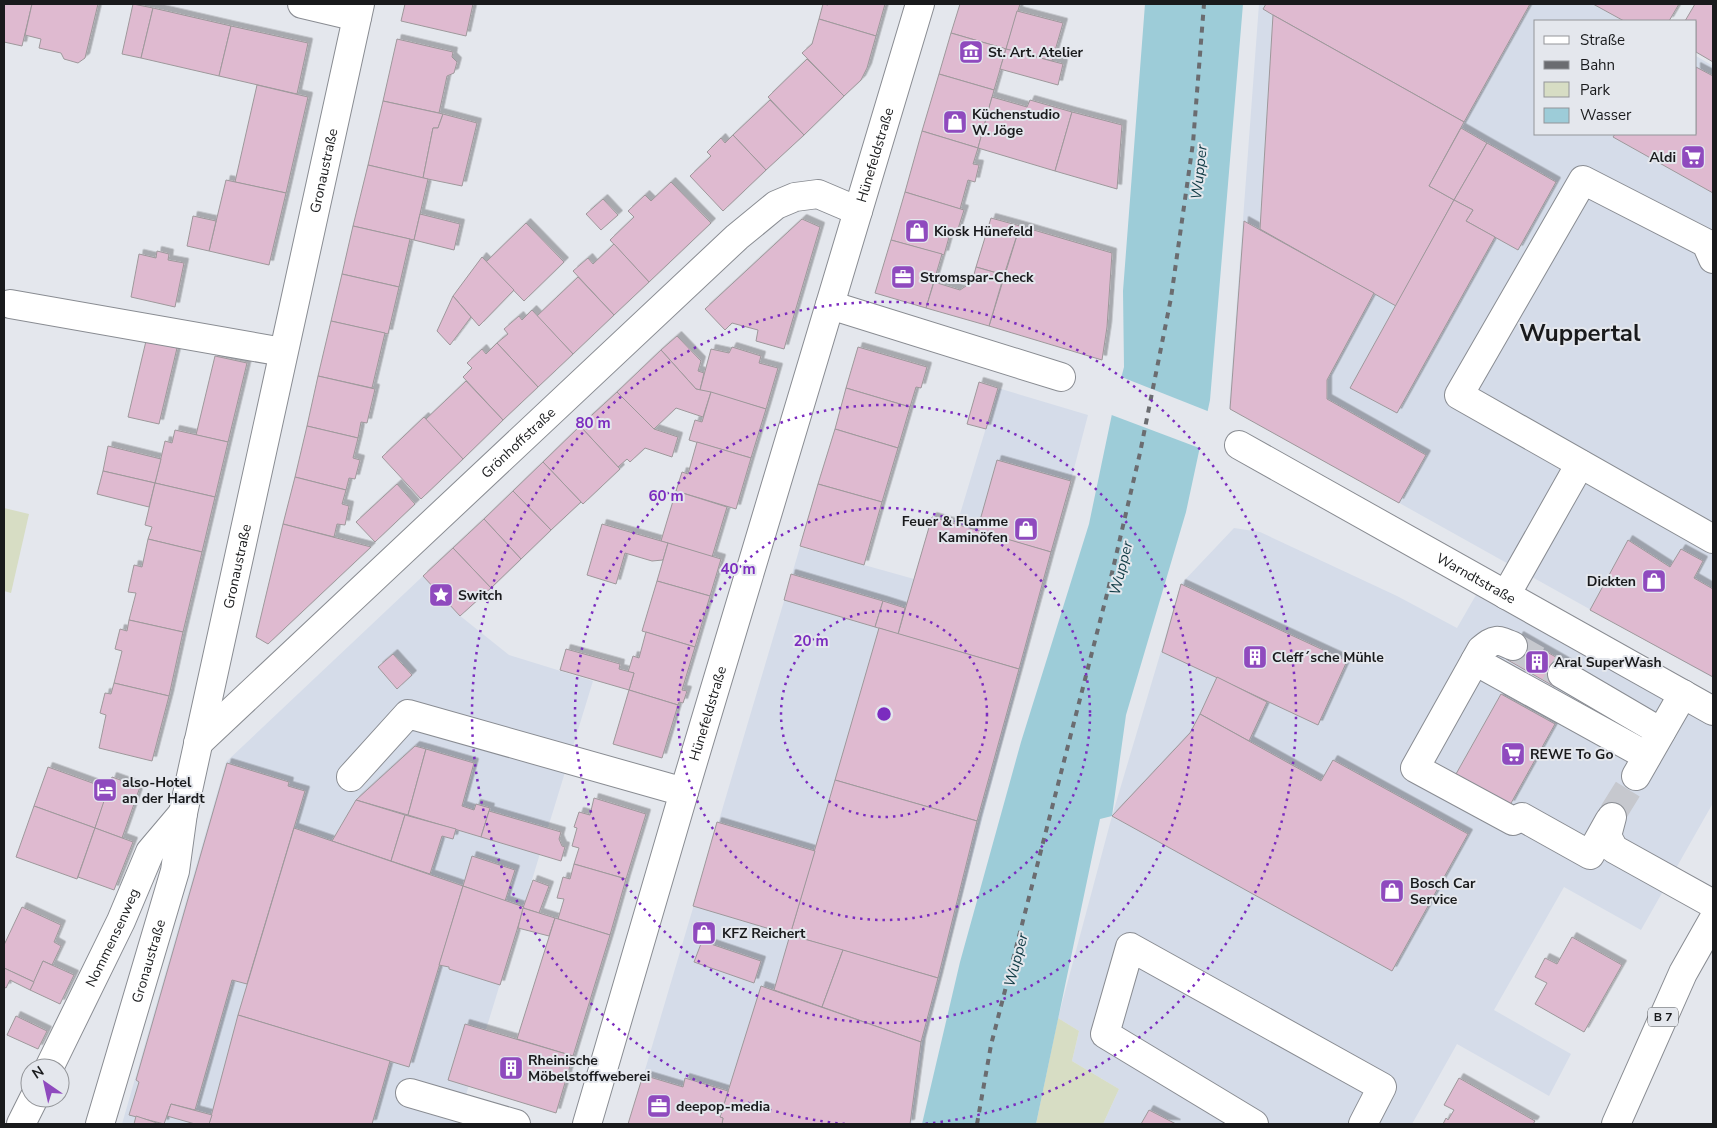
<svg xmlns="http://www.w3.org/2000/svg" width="1717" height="1128" viewBox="0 0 1717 1128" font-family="'Nunito Sans',sans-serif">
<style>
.built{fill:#d5dce9}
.green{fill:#d7ddc4}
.water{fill:#9dccd8}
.pier{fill:#e4e7ed}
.building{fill:#dfbad0;stroke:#9e989b;filter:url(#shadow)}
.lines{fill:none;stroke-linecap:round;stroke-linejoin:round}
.minor-tunnel{stroke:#c6c8ce;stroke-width:28;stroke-dasharray:28 14;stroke-linecap:butt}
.minor-casing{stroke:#898c92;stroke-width:30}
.major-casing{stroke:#898c92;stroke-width:30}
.minor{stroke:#fff;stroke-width:28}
.major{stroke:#fff;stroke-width:28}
.rail{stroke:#6b6c70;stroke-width:4;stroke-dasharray:6 6;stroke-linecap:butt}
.ring{fill:none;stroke:#7b2cbf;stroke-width:2.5;stroke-dasharray:2.5 5}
.labels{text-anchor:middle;stroke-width:4;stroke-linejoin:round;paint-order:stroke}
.shield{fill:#e4e7ed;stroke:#56585b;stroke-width:1}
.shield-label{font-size:12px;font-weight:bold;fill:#191a1c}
.poi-label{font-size:14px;font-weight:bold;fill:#191a1c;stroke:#e4e7ed;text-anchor:start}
.street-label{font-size:14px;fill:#191a1c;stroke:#e4e7ed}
.water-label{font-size:15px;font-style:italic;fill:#123d47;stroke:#e4e7ed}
.town-label{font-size:24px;font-weight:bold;fill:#191a1c;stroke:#e4e7ed}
.centre{fill:#7b2cbf;stroke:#e4e7ed;stroke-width:2.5}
.ring-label{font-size:15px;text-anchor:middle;font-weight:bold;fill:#7b2cbf;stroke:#e4e7ed;stroke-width:4;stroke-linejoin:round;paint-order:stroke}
</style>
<defs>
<filter id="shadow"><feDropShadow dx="4.5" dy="-4.5" stdDeviation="0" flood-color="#0004"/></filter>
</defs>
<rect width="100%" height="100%" fill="#e4e7ed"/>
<!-- built -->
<g class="built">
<polygon points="1259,4 1601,4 1633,21 1536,21 1536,134 1696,134 1696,56 1713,66 1713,678 1229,408"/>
<polygon points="998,388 1088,415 924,1042 912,1124 629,1124 800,547 914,579 932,518 957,524"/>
<polygon points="1234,528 1260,532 1397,596 1457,628 1476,595 1713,726 1713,803 1641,930 1564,887 1494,1010 1571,1054 1549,1096 1457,1044 1412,1124 1103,1124 1119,1089 1072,1061 1079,1031 1058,1018 1112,816 1181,584"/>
<polygon points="423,576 459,615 509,655 593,681 457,1124 122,1124 226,762"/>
</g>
<!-- green -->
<g class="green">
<polygon points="4,508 29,514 11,593 4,591"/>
<polygon points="1058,1018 1079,1031 1072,1061 1119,1089 1103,1124 1036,1124"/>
</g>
<!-- water -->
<polygon class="water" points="1145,4 1243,4 1210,400 1186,512 1126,715 1112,816 1100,819 1036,1124 922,1124 960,962 1021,742 1089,524 1112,414 1124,367 1123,291"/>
<!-- pier -->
<polygon class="pier" points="1119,376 1210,412 1202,449 1109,414"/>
<!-- building -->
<g class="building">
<polygon points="4,4 32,4 22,46 4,42"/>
<polygon points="32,4 98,4 85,58 78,63 64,59 61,53 39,48 41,39 25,35"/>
<polygon points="133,4 153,8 141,58 122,54"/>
<polygon points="405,4 473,4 466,36 401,21"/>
<polygon points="823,4 828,5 829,4 885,4 876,36 819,19"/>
<polygon points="960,4 1020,4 1006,49 951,33"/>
<polygon points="1266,4 1530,4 1464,122 1273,15 1263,9"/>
<polygon points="1593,4 1679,4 1669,21 1624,21"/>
<polygon points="1695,4 1713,4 1713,62 1696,52 1696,21 1685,21"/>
<polygon points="153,8 231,26 219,76 141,58"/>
<polygon points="1017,11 1063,23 1052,61 1006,49"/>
<polygon points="1273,15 1464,122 1429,186 1454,200 1396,306 1260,229"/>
<polygon points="819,19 876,36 867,68 861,80 844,96 802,53 812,44"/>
<polygon points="231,26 308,43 297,94 219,76"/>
<polygon points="951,33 1006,49 994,90 939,74"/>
<polygon points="397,39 453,52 452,57 457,62 454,73 447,76 439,113 383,101"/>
<polygon points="1006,49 1063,64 1058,85 1000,69"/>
<polygon points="807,59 844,96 804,135 768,97"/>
<polygon points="1696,67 1713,76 1713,193 1613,137 1615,134 1696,134"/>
<polygon points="939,74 994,90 978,148 922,131"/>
<polygon points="257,85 308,97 286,193 235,182"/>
<polygon points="992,97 1027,107 1030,100 1072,112 1055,171 978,148"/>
<polygon points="770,100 804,135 766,170 733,135"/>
<polygon points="383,101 443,114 438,128 433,128 423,178 368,165"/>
<polygon points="1072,112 1122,125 1117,189 1055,171"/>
<polygon points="443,114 477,123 462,186 423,178 433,128 438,128"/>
<polygon points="1461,128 1487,143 1454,200 1429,186"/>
<polygon points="922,131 978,148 973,164 979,165 975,182 968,180 960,209 905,192"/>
<polygon points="733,135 766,170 723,211 690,176 711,156 707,152 721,138 725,143"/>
<polygon points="1487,143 1556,182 1518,250 1466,221 1473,210 1454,200"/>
<polygon points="368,165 428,179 414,240 353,226"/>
<polygon points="226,180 286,193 269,265 209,251"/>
<polygon points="671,182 711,223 649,282 610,240 634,217 628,211 645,195 651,201"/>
<polygon points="905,192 964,210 957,232 951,230 944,255 891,240"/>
<polygon points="603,199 618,215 601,230 586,214"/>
<polygon points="1454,200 1473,210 1466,221 1495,237 1397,413 1350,388"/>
<polygon points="420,214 460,224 454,250 414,240"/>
<polygon points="193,216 216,221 209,251 187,246"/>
<polygon points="991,218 1020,226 1004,275 976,267"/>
<polygon points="802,219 820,227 784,349 756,341 758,330 732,323 725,330 705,309"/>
<polygon points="1244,221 1374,293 1327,380 1327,399 1426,455 1399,503 1230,409"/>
<polygon points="526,223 564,262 524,301 486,262"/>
<polygon points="353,226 410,239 399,287 342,274"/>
<polygon points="1020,226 1112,253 1107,327 1102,360 989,326"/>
<polygon points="891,240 942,254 926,308 875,293"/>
<polygon points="614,244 649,282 614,315 573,271 588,258 593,264"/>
<polygon points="157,251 169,254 168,260 184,263 175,307 131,297 139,254 156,258"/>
<polygon points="482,257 514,290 479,326 453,296"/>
<polygon points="976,267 1004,275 989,326 926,308 934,282 960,290 972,282"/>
<polygon points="342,274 399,287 388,334 331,321"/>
<polygon points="578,277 614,315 573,354 537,316"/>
<polygon points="453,296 471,317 450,345 437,331"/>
<polygon points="532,310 573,354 538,387 497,343 508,334 504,329 519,316 522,320"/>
<polygon points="331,321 385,333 372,388 318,376"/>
<polygon points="677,336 701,361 698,371 704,373 700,390 696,389 661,350"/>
<polygon points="146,341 177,348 159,424 128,417"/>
<polygon points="497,343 538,387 503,420 463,377 472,368 467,363 482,349 486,354"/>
<polygon points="732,347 761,356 759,363 778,368 766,409 700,390 711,349 729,353"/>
<polygon points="858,347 927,367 921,388 916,387 910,407 846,388"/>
<polygon points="661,350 696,389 711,392 703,417 676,408 654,429 617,392"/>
<polygon points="215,356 247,363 228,442 196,435"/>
<polygon points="318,376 375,389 367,423 361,422 358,438 307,426"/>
<polygon points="466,381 503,420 463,459 425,420"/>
<polygon points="979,382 998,388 986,429 967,424"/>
<polygon points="846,388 910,407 898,448 835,429"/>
<polygon points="617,392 654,429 678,437 672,457 645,448 630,462 627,459 618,467 580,426"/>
<polygon points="711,392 766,409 751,458 689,440 695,420 702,422"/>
<polygon points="424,417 463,459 421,499 382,457"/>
<polygon points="307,426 358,438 353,458 360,460 355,479 349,478 346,490 295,477"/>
<polygon points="580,426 620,469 583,504 543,462"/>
<polygon points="835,429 898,448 882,502 818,484"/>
<polygon points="175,430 228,442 215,497 155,483 165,441 172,443"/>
<polygon points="697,442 751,458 736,509 676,491 682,472 688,474"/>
<polygon points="108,446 161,459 155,483 103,471"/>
<polygon points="997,460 1071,481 1051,552 977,531"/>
<polygon points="543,462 581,502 551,530 513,491"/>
<polygon points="103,471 155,483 149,507 97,494"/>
<polygon points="295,477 346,490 342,504 349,506 345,525 337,524 334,537 283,524"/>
<polygon points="155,483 215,497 202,552 148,539 152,527 145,525"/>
<polygon points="397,484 415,504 375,542 356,522"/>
<polygon points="818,484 882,502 864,565 800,546"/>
<polygon points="513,491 551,530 521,559 484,519"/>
<polygon points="676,491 727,507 712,557 661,541"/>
<polygon points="932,517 1051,552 1019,669 898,634"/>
<polygon points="484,519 521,559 491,588 453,548"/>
<polygon points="283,524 371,547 268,644 256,637"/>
<polygon points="602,524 668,543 663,560 652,561 625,553 616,584 587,575"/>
<polygon points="148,539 202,552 183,632 129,620 136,593 128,592 134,565 142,567"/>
<polygon points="1628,540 1670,567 1681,549 1703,561 1694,578 1713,589 1713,677 1590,610"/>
<polygon points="668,543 721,559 710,596 657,581"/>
<polygon points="453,548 491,588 460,616 423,576"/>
<polygon points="791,574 883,601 875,627 784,600"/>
<polygon points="657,581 710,596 695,647 642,631"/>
<polygon points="1181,584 1347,661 1318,725 1162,652"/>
<polygon points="883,601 905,608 898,634 875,627"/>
<polygon points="129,620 183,632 169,696 114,683 122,651 115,649 120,629 127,631"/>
<polygon points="879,628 1019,669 977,821 835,780"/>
<polygon points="646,632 695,647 682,690 687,691 683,703 679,702 678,705 629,690 634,673 628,672 633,656 639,658"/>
<polygon points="1519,636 1568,664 1555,687 1506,659"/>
<polygon points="566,649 620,664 619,669 634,673 629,690 560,670"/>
<polygon points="393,654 412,675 397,689 378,667"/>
<polygon points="1217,677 1267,702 1249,741 1200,714"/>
<polygon points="114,683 169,696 152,761 99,748 106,715 100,713 105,693 111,694"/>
<polygon points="629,690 678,705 662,758 613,744"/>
<polygon points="1501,694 1555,724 1510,805 1456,774"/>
<polygon points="1200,714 1321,781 1333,760 1468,834 1392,971 1112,816 1190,733"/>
<polygon points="415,746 426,749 408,815 356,800"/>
<polygon points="426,749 474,763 462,806 474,810 476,804 490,808 481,837 408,815"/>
<polygon points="227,763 289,782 288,786 305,791 247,984 232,980 195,1110 171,1104 164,1124 129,1115 139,1082 136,1080"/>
<polygon points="48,767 109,789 95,828 34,806"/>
<polygon points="112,777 140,787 122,838 95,828"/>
<polygon points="835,780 977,821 938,978 790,935"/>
<polygon points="594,798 646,814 626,879 574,864 579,848 572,846 577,828 574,827 579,812 590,815"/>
<polygon points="356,800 405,815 391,861 332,841"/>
<polygon points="34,806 95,828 77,879 16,857"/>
<polygon points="489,811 561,832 559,839 562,846 565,847 561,861 481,837"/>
<polygon points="405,815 456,829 453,839 442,836 430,874 391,861"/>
<polygon points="717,822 815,851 790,935 693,906"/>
<polygon points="95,828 133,842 114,890 78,877"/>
<polygon points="294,828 463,886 409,1067 238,1015"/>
<polygon points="472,856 515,870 505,901 463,886"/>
<polygon points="574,864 626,879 610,935 558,919 564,899 557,898 563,877 570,879"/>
<polygon points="533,880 549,886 539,913 523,908"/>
<polygon points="463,886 524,907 500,985 449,969 449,967 439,965"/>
<polygon points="22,907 61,925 54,942 61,946 52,965 43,961 34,982 4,968 4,945"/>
<polygon points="523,908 555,918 549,936 518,928"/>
<polygon points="555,918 610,935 573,1056 517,1039"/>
<polygon points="790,935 843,950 822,1007 774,990"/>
<polygon points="1572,937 1622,965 1584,1032 1535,1004 1547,983 1535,977 1545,958 1557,964"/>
<polygon points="702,941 761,961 754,983 694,962"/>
<polygon points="843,950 938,978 921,1042 822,1007"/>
<polygon points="43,961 74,975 60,1004 30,990"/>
<polygon points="4,968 34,982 30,990 10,980 6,988 4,987"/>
<polygon points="761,986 921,1042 910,1124 722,1124 723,1118 720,1117"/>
<polygon points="238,1015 390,1061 372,1124 209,1124"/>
<polygon points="16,1016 47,1031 38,1049 7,1035"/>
<polygon points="465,1024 573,1056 556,1113 448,1080"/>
<polygon points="643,1075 683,1087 685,1078 728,1091 720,1117 723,1118 722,1124 628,1124"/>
<polygon points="1459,1078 1535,1121 1533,1124 1443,1124 1446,1118 1448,1120 1454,1110 1444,1105"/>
<polygon points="171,1104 212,1115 209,1124 195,1124 167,1116"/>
<polygon points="1149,1110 1176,1124 1141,1124"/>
<polygon points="136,1116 157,1123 157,1124 134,1124"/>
</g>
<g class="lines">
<!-- minor-tunnel -->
<g class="minor-tunnel">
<polyline points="1513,646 1562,674"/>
<polyline points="1613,813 1636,776"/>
</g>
<defs>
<g id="minor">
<polyline points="302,4 357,17"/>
<polyline points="1713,259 1706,243 1583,180 1459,395 1713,539"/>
<polyline points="10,304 283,352"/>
<polyline points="830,305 1061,377"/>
<path id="s1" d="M 1239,445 L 1713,711"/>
<polyline points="1506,595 1580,464"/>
<path d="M 1513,646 C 1497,639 1495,638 1481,650 L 1415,768 L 1513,821 L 1522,817 L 1590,855 L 1609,821"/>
<polyline points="1475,661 1647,756"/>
<polyline points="1562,674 1661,732"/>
<path id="s2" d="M 198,743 L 737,237 L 776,205 L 795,197 L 818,194 L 858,211"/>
<polyline points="1636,776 1683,694"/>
<polyline points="351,777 408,714 684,792"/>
<polyline points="1612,817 1607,836 1614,849 1713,904"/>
<path id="s3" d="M 49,1068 L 121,921 L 150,852 L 183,813"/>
<polyline points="410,1093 516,1124"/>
<polyline points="21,1124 34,1098"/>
<path id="s4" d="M 100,1124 L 175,871 L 183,813 L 360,4"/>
<path id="s5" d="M 587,1124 L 684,792 L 920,4"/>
<polyline points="1254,1124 1105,1034 1130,947 1382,1087 1363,1124"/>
</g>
<polyline id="major" points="1616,1124 1683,973 1713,920"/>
</defs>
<!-- minor casing -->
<use href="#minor" class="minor-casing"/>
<!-- major casing -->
<use href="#major" class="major-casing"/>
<!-- minor -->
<use href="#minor" class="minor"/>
<!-- major -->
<use href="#major" class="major"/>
<!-- rail -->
<polyline class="rail" points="977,1124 991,1045 1108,590 1140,453 1171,298 1193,143 1204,4"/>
</g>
<!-- distance rings -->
<g class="ring">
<circle cx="884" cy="714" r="103"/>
<circle cx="884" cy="714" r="206"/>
<circle cx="884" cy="714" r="309"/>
<path d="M845 1124A412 412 0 1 1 923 1124"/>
</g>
<!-- icons -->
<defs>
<symbol id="museum-square" viewBox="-11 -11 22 22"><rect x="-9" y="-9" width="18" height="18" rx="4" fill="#8f4abe" stroke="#e4e7ed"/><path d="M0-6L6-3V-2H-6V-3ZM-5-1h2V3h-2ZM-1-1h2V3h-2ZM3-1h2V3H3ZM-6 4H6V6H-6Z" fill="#fff"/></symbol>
<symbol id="shop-square" viewBox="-11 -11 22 22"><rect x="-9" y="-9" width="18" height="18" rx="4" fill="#8f4abe" stroke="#e4e7ed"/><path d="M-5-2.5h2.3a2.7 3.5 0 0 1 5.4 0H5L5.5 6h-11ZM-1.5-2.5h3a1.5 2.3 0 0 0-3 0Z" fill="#fff"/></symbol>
<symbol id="supermarket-square" viewBox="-11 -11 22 22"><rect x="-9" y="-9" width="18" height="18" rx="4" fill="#8f4abe" stroke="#e4e7ed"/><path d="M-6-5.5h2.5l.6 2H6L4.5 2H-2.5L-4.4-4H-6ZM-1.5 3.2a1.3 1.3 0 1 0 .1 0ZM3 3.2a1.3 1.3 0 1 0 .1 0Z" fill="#fff"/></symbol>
<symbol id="office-square" viewBox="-11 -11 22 22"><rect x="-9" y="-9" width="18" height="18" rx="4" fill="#8f4abe" stroke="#e4e7ed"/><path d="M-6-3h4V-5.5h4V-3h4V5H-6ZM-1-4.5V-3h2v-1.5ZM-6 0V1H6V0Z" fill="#fff"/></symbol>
<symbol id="sight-square" viewBox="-11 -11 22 22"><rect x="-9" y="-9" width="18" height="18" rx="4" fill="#8f4abe" stroke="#e4e7ed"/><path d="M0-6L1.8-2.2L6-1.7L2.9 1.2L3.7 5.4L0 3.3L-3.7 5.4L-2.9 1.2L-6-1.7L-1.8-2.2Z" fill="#fff"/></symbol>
<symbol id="building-square" viewBox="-11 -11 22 22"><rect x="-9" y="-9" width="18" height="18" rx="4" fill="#8f4abe" stroke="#e4e7ed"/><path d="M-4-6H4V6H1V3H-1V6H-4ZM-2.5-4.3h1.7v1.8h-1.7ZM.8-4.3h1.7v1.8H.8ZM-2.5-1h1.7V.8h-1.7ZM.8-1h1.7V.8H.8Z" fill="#fff"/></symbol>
<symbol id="hotel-square" viewBox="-11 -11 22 22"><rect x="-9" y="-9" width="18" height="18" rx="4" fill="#8f4abe" stroke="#e4e7ed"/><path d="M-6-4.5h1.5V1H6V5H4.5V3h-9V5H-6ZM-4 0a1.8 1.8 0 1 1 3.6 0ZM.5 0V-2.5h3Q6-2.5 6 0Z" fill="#fff"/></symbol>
</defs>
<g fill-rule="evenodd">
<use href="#museum-square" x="957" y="38" width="28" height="28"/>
<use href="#shop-square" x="941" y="108" width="28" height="28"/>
<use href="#supermarket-square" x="1679" y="143" width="28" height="28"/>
<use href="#shop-square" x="903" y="217" width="28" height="28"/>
<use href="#office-square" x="889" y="263" width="28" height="28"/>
<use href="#shop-square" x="1012" y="515" width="28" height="28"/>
<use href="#shop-square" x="1640" y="567" width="28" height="28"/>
<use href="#sight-square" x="427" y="581" width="28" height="28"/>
<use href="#building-square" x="1241" y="643" width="28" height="28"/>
<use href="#building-square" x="1523" y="648" width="28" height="28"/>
<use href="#supermarket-square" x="1499" y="740" width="28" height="28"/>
<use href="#hotel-square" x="91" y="776" width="28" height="28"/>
<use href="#shop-square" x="1378" y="877" width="28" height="28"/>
<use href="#shop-square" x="690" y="919" width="28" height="28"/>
<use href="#building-square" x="497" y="1054" width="28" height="28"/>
<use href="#office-square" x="645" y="1092" width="28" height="28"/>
</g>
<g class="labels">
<!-- shield labels -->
<rect class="shield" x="1648" y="1007.5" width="30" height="19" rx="4"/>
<g class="shield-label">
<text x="1663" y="1021">B 7</text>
</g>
<!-- poi labels -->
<g class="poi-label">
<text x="988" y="57">St. Art. Atelier</text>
<text x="972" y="119">Küchenstudio<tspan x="972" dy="16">W. Jöge</tspan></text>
<text x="1676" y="162" text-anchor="end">Aldi</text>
<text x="934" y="236">Kiosk Hünefeld</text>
<text x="920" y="282">Stromspar-Check</text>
<text x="1008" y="526" text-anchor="end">Feuer &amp; Flamme<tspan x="1008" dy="16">Kaminöfen</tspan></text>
<text x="1636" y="586" text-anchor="end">Dickten</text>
<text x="458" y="600">Switch</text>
<text x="1272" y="662">Cleff´sche Mühle</text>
<text x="1554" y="667">Aral SuperWash</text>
<text x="1530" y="759">REWE To Go</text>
<text x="122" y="787">also-Hotel<tspan x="122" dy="16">an der Hardt</tspan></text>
<text x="1410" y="888">Bosch Car<tspan x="1410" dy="16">Service</tspan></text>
<text x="722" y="938">KFZ Reichert</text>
<text x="528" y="1065">Rheinische<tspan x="528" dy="16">Möbelstoffweberei</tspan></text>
<text x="676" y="1111">deepop-media</text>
</g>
<!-- street labels -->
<g class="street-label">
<text dy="5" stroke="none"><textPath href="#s5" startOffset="1011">Hünefeldstraße</textPath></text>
<text dy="5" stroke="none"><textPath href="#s4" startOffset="980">Gronaustraße</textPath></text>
<text dy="5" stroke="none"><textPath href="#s2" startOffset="439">Grönhoffstraße</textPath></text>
<text dy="5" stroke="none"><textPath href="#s4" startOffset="575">Gronaustraße</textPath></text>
<text dy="5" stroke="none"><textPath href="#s1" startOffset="272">Warndtstraße</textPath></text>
<text dy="5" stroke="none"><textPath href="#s5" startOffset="428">Hünefeldstraße</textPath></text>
<text dy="5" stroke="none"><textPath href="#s3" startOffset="145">Nommensenweg</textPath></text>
<text dy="5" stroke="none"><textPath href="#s4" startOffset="170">Gronaustraße</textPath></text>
</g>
<!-- water labels -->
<g class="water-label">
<text transform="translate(1199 172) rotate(-84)" y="5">Wupper</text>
<text transform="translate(1121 568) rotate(-76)" y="5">Wupper</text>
<text transform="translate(1016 960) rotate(-75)" y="5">Wupper</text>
</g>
<!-- town labels -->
<g class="town-label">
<text x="1580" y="341">Wuppertal</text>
</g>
</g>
<circle cx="884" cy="714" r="8" class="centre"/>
<g class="ring-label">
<text x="593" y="428">80 m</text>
<text x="666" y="501">60 m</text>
<text x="738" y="574">40 m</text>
<text x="811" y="646">20 m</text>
</g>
<!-- border -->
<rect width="1717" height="1128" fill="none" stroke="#191a1c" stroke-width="10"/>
<!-- legend -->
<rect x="1534" y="20" width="162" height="115" fill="#e4e7ed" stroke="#939599"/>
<rect x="1544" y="36" width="25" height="8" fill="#ffffff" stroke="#939599"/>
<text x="1580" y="45" font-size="15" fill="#191a1c">Straße</text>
<rect x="1544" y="61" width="25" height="8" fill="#6b6c70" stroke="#939599"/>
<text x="1580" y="70" font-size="15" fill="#191a1c">Bahn</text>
<rect x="1544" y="82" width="25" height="15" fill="#d7ddc4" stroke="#939599"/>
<text x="1580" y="95" font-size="15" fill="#191a1c">Park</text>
<rect x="1544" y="108" width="25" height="15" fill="#9dccd8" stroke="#939599"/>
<text x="1580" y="120" font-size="15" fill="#191a1c">Wasser</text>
<!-- north arrow -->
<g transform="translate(45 1083) rotate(326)"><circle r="24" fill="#e4e7ed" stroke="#939599"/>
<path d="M0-4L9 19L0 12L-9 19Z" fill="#8f4abe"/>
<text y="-8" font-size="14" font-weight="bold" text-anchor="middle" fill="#191a1c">N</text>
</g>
</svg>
